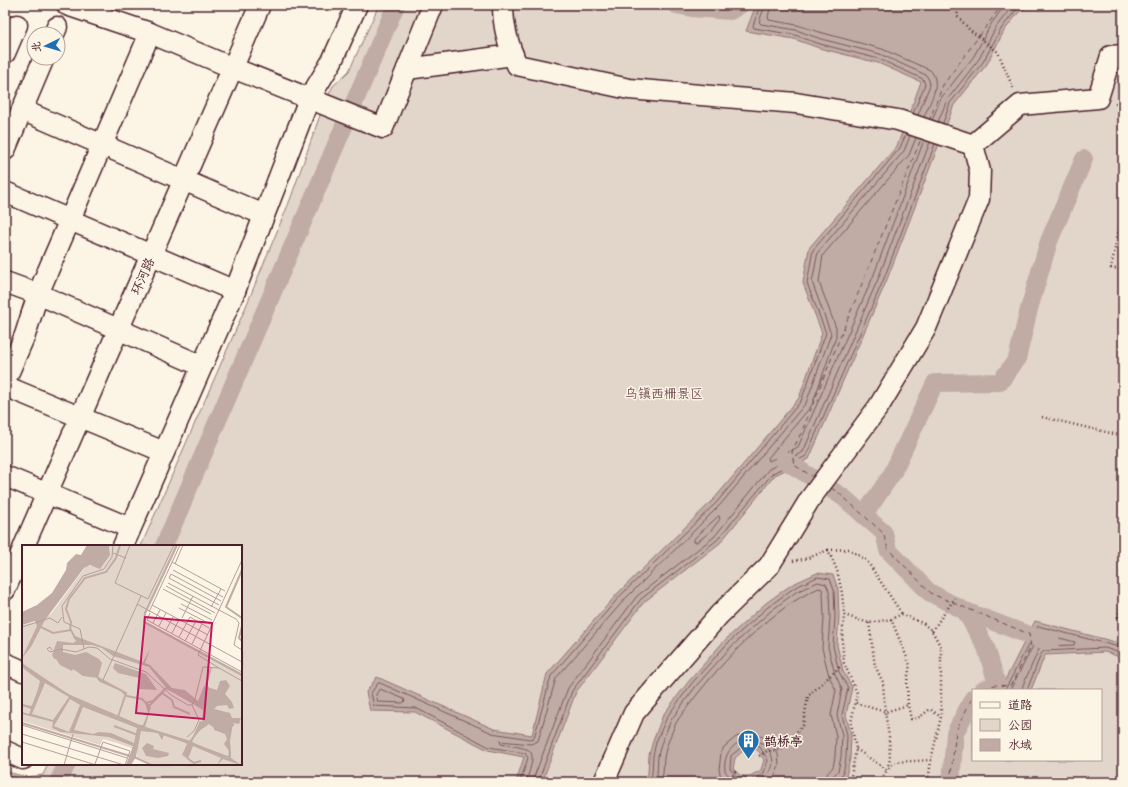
<svg xmlns="http://www.w3.org/2000/svg" width="1128" height="787" viewBox="0 0 1128 787" font-family="'Playpen Sans','LXGW WenKai TC',sans-serif">
<style>
.green{fill:#e2d5ca;stroke:#967a7a;fill-rule:evenodd}
.water{fill:#c0aca5;stroke:#917474;fill-rule:evenodd}
.lines{fill:none;stroke-linecap:round;stroke-linejoin:round}
.shore{stroke:#79575c;stroke-width:1}
.canal{stroke:#c0aca5;stroke-width:18}
.ferry{stroke:#6d4950;stroke-width:1;stroke-dasharray:5 4;stroke-linecap:butt}
.minor-casing{stroke:#4a1f2b;stroke-width:23}
.path{stroke:#4a1f2b;stroke-width:2.5;stroke-dasharray:1 3;stroke-linecap:butt}
.minor{stroke:#fcf5e5;stroke-width:20}
.labels{text-anchor:middle;stroke-width:3;stroke-linejoin:round;paint-order:stroke}
.street-label{font-size:13px;fill:#4a1f2b;stroke:#fcf5e5}
.park-label{font-size:13px;fill:#704c53;stroke:#fcf5e5}
.poi-label{font-size:13px;font-weight:bold;fill:#4a1f2b;stroke:#fcf5e5;text-anchor:start}
.inset-river{fill:none;stroke:#c0aca5;stroke-width:2}
.inset-road{fill:none;stroke:#b59f9b;stroke-width:1}
.view{fill:#c2185b;fill-opacity:0.15;stroke:#c2185b;stroke-width:2}
.inset-edge{fill:none;stroke:#4a1f2b;stroke-width:2}
</style>
<rect width="100%" height="100%" fill="#fcf5e5"/>
<filter id="ink" filterUnits="userSpaceOnUse"><feTurbulence type="fractalNoise" baseFrequency=".025" numOctaves="2"/><feDisplacementMap in="SourceGraphic" scale="8" xChannelSelector="R" yChannelSelector="G"/><feConvolveMatrix kernelMatrix="1 2 1 2 8 2 1 2 1" color-interpolation-filters="sRGB"/></filter>
<g filter="url(#ink)">
<!-- green -->
<path class="green" d="M 379,5 L 1123,5 L 1123,782 L 5,782 L 5,771 L 26,777 L 43,775 L 48,764 L 241,764 L 241,546 L 141,546 L 244,311 L 290,200 L 324,104 L 333,86 L 349,71 ZM 973,690 L 1101,690 L 1101,760 L 973,760 Z"/>
<!-- water -->
<g class="water">
<polygon points="756,5 1031,5 1019,12 1004,31 987,64 954,105 886,282 809,459 775,475 720,543 644,602 576,692 542,782 516,782 524,757 488,750 415,712 370,711 366,692 377,677 494,729 532,735 547,674 618,593 714,499 799,398 822,333 803,283 809,248 897,146 921,82 878,63 819,48 794,39 746,31"/>
<path d="M 817,573 L 833,575 L 838,589 L 839,617 L 837,645 L 843,671 L 852,687 L 846,715 L 851,734 L 850,759 L 846,776 L 839,782 L 644,782 L 648,773 L 649,755 L 653,741 L 663,715 L 689,681 L 724,641 L 766,603 L 791,585 ZM 745,749 L 758,750 L 764,760 L 761,770 L 750,776 L 741,776 L 733,769 L 735,758 Z"/>
<polygon points="1035,621 1123,644 1123,658 1105,652 1045,655 1031,690 1000,690"/>
</g>
<g class="lines">
<!-- shore -->
<g class="shore">
<polyline points="760,5 753,26 754,28 795,35 820,44 879,59 923,79 925,84 913,114"/>
<polyline points="765,5 759,22 761,24 796,30 821,39 880,54 926,75 929,80 930,85 918,115"/>
<path d="M 771,5 L 768,17 L 769,20 L 797,25 L 823,33 L 882,49 L 930,70 C 943,83 929,103 924,117"/>
<polyline points="932,120 941,98 974,56 991,24 1005,5"/>
<polyline points="938,122 947,100 979,59 996,27 1013,5"/>
<polyline points="943,123 950,103 983,62 1001,29 1016,10 1023,5"/>
<polyline points="916,138 909,155 823,255 819,282 836,328 836,337 812,405 768,458 769,461 798,447 873,277 924,140"/>
<polygon points="719,516 720,519 710,532 697,542 694,542 694,539"/>
<polygon points="380,689 404,699 405,701 403,703 378,702 376,695"/>
<polyline points="1005,690 1038,626 1123,648"/>
<polyline points="1010,690 1040,633 1075,642 1074,645 1045,646 1039,649 1023,685 1022,690"/>
<polyline points="1027,690 1041,654 1044,651 1105,648 1123,654"/>
<polygon points="745,745 760,747 768,760 764,773 751,780 739,779 730,769 731,756"/>
<polyline points="520,782 528,758 525,753 489,747 416,708 374,706 371,693 378,683 380,683 492,733 530,739 534,738 551,676 621,595 717,502 801,401 826,333 807,283 813,250 900,148 906,134"/>
<path d="M 526,782 C 537,747 536,750 501,744 L 500,741 L 531,744 L 538,741 L 556,678 L 625,599 L 720,505 L 806,403 L 831,334 L 812,282 L 818,252 L 904,151 L 910,136"/>
<polyline points="533,782 534,777 568,688 637,596 714,537 769,469 803,452 878,279 930,142"/>
<polyline points="538,782 572,691 641,599 717,540 773,473 806,456 883,281 935,144"/>
<polyline points="649,782 652,774 653,756 656,742 667,717 692,683 727,644 768,607 794,588 817,577 830,579 834,590 835,617 833,646 839,672 848,688 842,715 847,735 846,758 843,774 837,778 837,782"/>
<polyline points="654,782 657,775 658,756 661,744 671,720 696,686 731,647 772,610 796,592 818,582 826,584 829,591 830,617 828,647 835,674 842,689 837,715 842,735 841,757 838,771 833,776 832,782"/>
<path d="M 661,782 C 664,774 663,766 664,758 C 666,746 671,734 676,723 C 680,716 687,708 692,701 C 722,662 773,607 819,588 L 822,589 L 823,593 L 824,617 L 822,648 L 829,676 L 836,690 L 831,715 L 836,736 L 835,757 L 833,767 L 827,774 L 826,782"/>
<polyline points="726,782 721,777 719,770 721,753 724,747 736,737 745,734 760,736 766,738 770,742 778,754 779,765 774,777 770,782"/>
<path d="M 734,782 L 725,771 C 722,749 741,734 762,743 C 778,756 776,772 758,782"/>
</g>
<!-- canal -->
<g class="canal">
<polyline points="676,5 692,8 730,11 740,5"/>
<polyline points="784,460 843,497 884,533 888,550 929,592 965,611 986,647 997,684 982,690"/>
<polyline points="864,515 892,474 935,383 1000,382 1017,359 1029,309 1049,241 1084,159"/>
<path d="M 164,546 C 243,366 318,185 396,5"/>
<polyline points="965,611 1042,640 1051,641"/>
<polyline points="5,780 11,782"/>
<polyline points="58,782 67,764"/>
<polyline points="951,782 955,733 973,698"/>
</g>
<!-- ferry -->
<g class="ferry">
<polyline points="929,121 943,85 1002,5"/>
<polyline points="815,478 794,465 792,452 802,431 921,139"/>
<polyline points="831,488 839,493 883,533 888,549 932,594 1029,634 1031,647 1010,686 995,685 981,690"/>
<polyline points="950,782 956,731 973,696"/>
</g>
<defs>
<g id="minor">
<polyline points="67,5 150,33 233,68 383,128 433,5"/>
<path d="M 503,5 C 503,27 508,44 517,65 L 629,89 L 796,103 L 898,120 L 973,145 L 980,171 L 979,199 L 926,328 L 879,406 L 810,499 L 769,566 L 719,615 L 634,713 L 604,782"/>
<polyline points="54,34 57,27"/>
<polyline points="5,53 17,25"/>
<polyline points="407,69 513,55"/>
<polyline points="22,110 264,215"/>
<polyline points="973,145 1020,105 1098,98 1111,56 1123,55"/>
<polyline points="5,150 44,58"/>
<polyline points="5,192 235,291"/>
<polyline points="5,282 38,294 202,366"/>
<polyline points="5,381 25,335 38,294 150,33"/>
<polyline points="5,386 164,452"/>
<polyline points="5,476 130,528"/>
<polyline points="24,546 260,5"/>
<polyline points="123,546 235,291 309,99 332,61 357,5"/>
<polyline points="5,590 23,549"/>
<polyline points="5,663 23,671"/>
<polyline points="5,751 23,759"/>
</g>
</defs>
<!-- minor casing -->
<use href="#minor" class="minor-casing"/>
<!-- path -->
<g class="path">
<polyline points="959,5 957,16 970,30 998,52 1013,88"/>
<polyline points="1115,103 1123,106"/>
<polyline points="1123,209 1111,268 1123,270"/>
<polyline points="1042,417 1123,436"/>
<polyline points="828,550 849,549 867,561 902,614"/>
<polyline points="793,561 808,558 828,550 837,570 842,593 844,615 842,642 844,663 857,693 851,723 856,749 850,782"/>
<polyline points="1123,597 1118,617 1123,618"/>
<polyline points="844,615 869,623 891,619 902,614 924,624 932,631 941,647 941,717 931,760 928,782"/>
<polyline points="891,619 910,665 907,681 908,705 911,719 920,717 930,709 941,717"/>
<polyline points="869,623 875,666 883,682 885,712 889,737 890,759 887,770 880,782"/>
<polyline points="932,631 955,598"/>
<polyline points="856,703 885,712 908,705"/>
<polyline points="856,749 887,770 895,762 931,760"/>
<polyline points="759,756 767,751 781,750 803,725 808,696 842,665"/>
<polyline points="728,782 737,769"/>
</g>
<!-- minor -->
<use href="#minor" class="minor"/>
</g>
</g>
<!-- icons -->
<defs>
<symbol id="building-pin" viewBox="-11 -11 22 30"><path d="M0 17L-7.5 6A9.5 9.5 0 1 1 7.5 6Z" fill="#1f6fb2" stroke="#fcf5e5"/><path d="M-4-6H4V6H1V3H-1V6H-4ZM-2.5-4.3h1.7v1.8h-1.7ZM.8-4.3h1.7v1.8H.8ZM-2.5-1h1.7V.8h-1.7ZM.8-1h1.7V.8H.8Z" fill="#fff"/></symbol>
</defs>
<g fill-rule="evenodd">
<use href="#building-pin" x="736" y="728" width="25" height="34"/>
</g>
<g class="labels">
<!-- street labels -->
<g class="street-label">
<text transform="translate(142 276) rotate(-66)" y="5">环河路</text>
</g>
<!-- park labels -->
<g class="park-label">
<text x="664" y="398">乌镇西栅景区</text>
</g>
<!-- poi labels -->
<g class="poi-label">
<text x="764" y="746">鹊桥亭</text>
</g>
</g>
<!-- overview -->
<g transform="translate(22 545)">
<rect width="220" height="220" fill="#fcf5e5"/>
<path d="M 87,0 L 156,0 L 124,69 L 123,76 L 220,128 L 220,220 L 131,219 L 115,212 L 115,207 L 109,203 L 95,198 L 81,194 L 78,200 L 0,176 L 0,80 L 20,75 L 29,69 L 64,21 L 81,20 L 88,7 Z" fill="#e2d5ca"/>
<path d="M 65,0 L 87,0 L 88,10 L 78,24 L 68,20 L 62,23 L 23,75 L 9,102 L 0,113 L 15,81 L 13,76 L 0,80 L 0,67 L 15,60 L 30,48 L 44,25 L 45,18 L 54,9 L 59,10 ZM 53,91 L 121,117 L 128,104 L 123,118 L 128,120 L 150,143 L 163,145 L 176,156 L 182,141 L 195,145 L 198,136 L 204,135 L 208,141 L 203,149 L 210,157 L 212,163 L 207,164 L 205,160 L 195,161 L 192,164 L 208,168 L 210,173 L 219,173 L 217,179 L 211,178 L 208,196 L 209,213 L 219,220 L 201,214 L 195,220 L 199,213 L 171,201 L 166,214 L 160,210 L 165,199 L 160,195 L 142,190 L 140,195 L 136,188 L 119,186 L 114,212 L 109,220 L 104,220 L 111,201 L 87,192 L 39,187 L 30,183 L 31,177 L 0,169 L 0,167 L 7,169 L 9,164 L 0,159 L 9,161 L 13,157 L 18,136 L 2,124 L 0,118 L 46,149 L 118,180 L 121,180 L 126,168 L 123,158 L 129,162 L 123,182 L 169,196 L 178,176 L 180,177 L 181,165 L 145,144 L 127,122 L 91,111 L 80,103 L 70,100 L 41,100 L 41,107 L 53,110 L 64,107 L 77,114 L 80,118 L 76,133 L 61,131 L 51,124 L 50,126 L 38,120 L 34,114 L 32,114 L 30,110 L 35,96 L 51,98 L 54,96 L 51,92 ZM 23,138 L 47,152 L 31,175 L 10,169 ZM 48,154 L 58,160 L 47,187 L 32,181 ZM 61,162 L 115,183 L 112,198 L 89,188 L 77,187 L 71,189 L 52,185 ZM 187,179 L 192,183 L 192,185 L 203,189 L 205,194 L 202,199 L 208,207 L 205,213 L 170,197 L 173,189 ZM 93,118 L 124,129 L 135,145 L 117,144 L 117,133 L 96,128 L 91,123 ZM 125,198 L 132,201 L 131,204 L 147,208 L 146,211 L 136,213 L 124,211 L 120,203 Z" fill="#c0aca5" fill-rule="evenodd"/>
<path class="inset-river" d="M 155,0 L 123,68 L 122,77 L 220,130M 220,25 L 204,62 L 220,73M 220,81 L 217,93 L 220,96M 19,82 L 31,88 L 49,85 L 53,93M 48,85 L 49,77 L 44,64 L 47,54 L 63,33 L 84,27 L 94,13 L 98,0M 34,113 L 51,116 L 72,128 L 78,136 L 99,145 L 105,151 L 120,154 L 127,161 L 142,146M 0,121 L 56,156 L 100,175 L 167,198 L 185,174M 76,133 L 104,148 L 96,172M 144,143 L 171,155M 187,144 L 184,140 L 189,123M 140,148 L 150,155 L 152,162 L 168,169M 105,151 L 120,154 L 124,158 L 131,156 L 144,143M 174,157 L 187,168 L 186,173M 0,160 L 10,163 L 21,134M 187,168 L 210,178M 186,174 L 205,187M 0,178 L 108,211M 181,180 L 187,177 L 211,179M 92,181 L 116,190M 168,198 L 208,213 L 206,184 L 212,179M 112,212 L 130,220M 165,213 L 172,218 L 179,216"/>
<path class="inset-road" d="M 108,0 L 93,38 L 126,54 L 152,0M 91,8 L 104,13M 150,17 L 203,46M 153,19 L 161,0M 151,25 L 201,52M 146,38 L 214,74 L 217,78 L 212,100 L 220,105M 144,41 L 193,68M 141,44 L 189,69M 115,59 L 220,117M 159,59 L 190,75M 130,60 L 186,90M 197,60 L 147,33 L 149,29 L 199,56M 189,62 L 199,44M 157,63 L 188,79M 127,67 L 158,0M 128,68 L 125,75 L 220,127M 160,73 L 171,51M 131,78 L 138,65M 137,81 L 144,68M 0,82 L 28,73 L 36,78 L 40,72M 144,85 L 151,72M 150,88 L 157,75M 157,92 L 168,72 L 187,83M 163,96 L 174,76M 170,99 L 180,79M 62,104 L 58,84 L 42,77 L 40,61 L 61,31 L 82,24 L 90,12 L 91,0M 30,105 L 28,102 L 25,104 L 28,107 L 39,104 L 54,107 L 67,102 L 75,103 L 88,114 L 124,127 L 149,150 L 166,160 L 170,160 L 173,154 L 181,122 L 197,123 L 220,136M 197,123 L 176,110 L 220,15M 81,135 L 119,51M 0,180 L 105,213M 0,189 L 102,220M 165,192 L 172,186 L 177,175 L 170,160M 0,197 L 74,220M 81,197 L 108,206 L 103,220M 73,219 L 81,197M 42,220 L 51,189"/>
<path class="view" d="M 123,72 L 190,78 L 182,174 L 114,168 Z"/>
<rect width="220" height="220" class="inset-edge"/>
</g>
<!-- margin -->
<rect width="1128" height="787" fill="none" stroke="#fcf5e5" stroke-width="20"/>
<rect x="10" y="10" width="1108" height="767" fill="none" stroke="#4a1f2b" stroke-width="1.5" filter="url(#ink)"/>
<!-- legend -->
<rect x="972" y="689" width="130" height="72" fill="#fcf5e5" stroke="#b59f9b"/>
<rect x="980" y="702" width="20" height="6" fill="#fcf5e5" stroke="#b59f9b"/>
<text x="1008" y="709" font-size="12" fill="#4a1f2b">道路</text>
<rect x="980" y="719" width="20" height="12" fill="#e2d5ca" stroke="#b59f9b"/>
<text x="1008" y="729" font-size="12" fill="#4a1f2b">公园</text>
<rect x="980" y="739" width="20" height="12" fill="#c0aca5" stroke="#b59f9b"/>
<text x="1008" y="749" font-size="12" fill="#4a1f2b">水域</text>
<!-- north arrow -->
<g transform="translate(46 46) rotate(265)"><circle r="19" fill="#fcf5e5" stroke="#b59f9b"/>
<path d="M0-3L7 15L0 10L-7 15Z" fill="#1f6fb2"/>
<text y="-6" font-size="11" font-weight="bold" text-anchor="middle" fill="#4a1f2b">北</text>
</g>
</svg>
